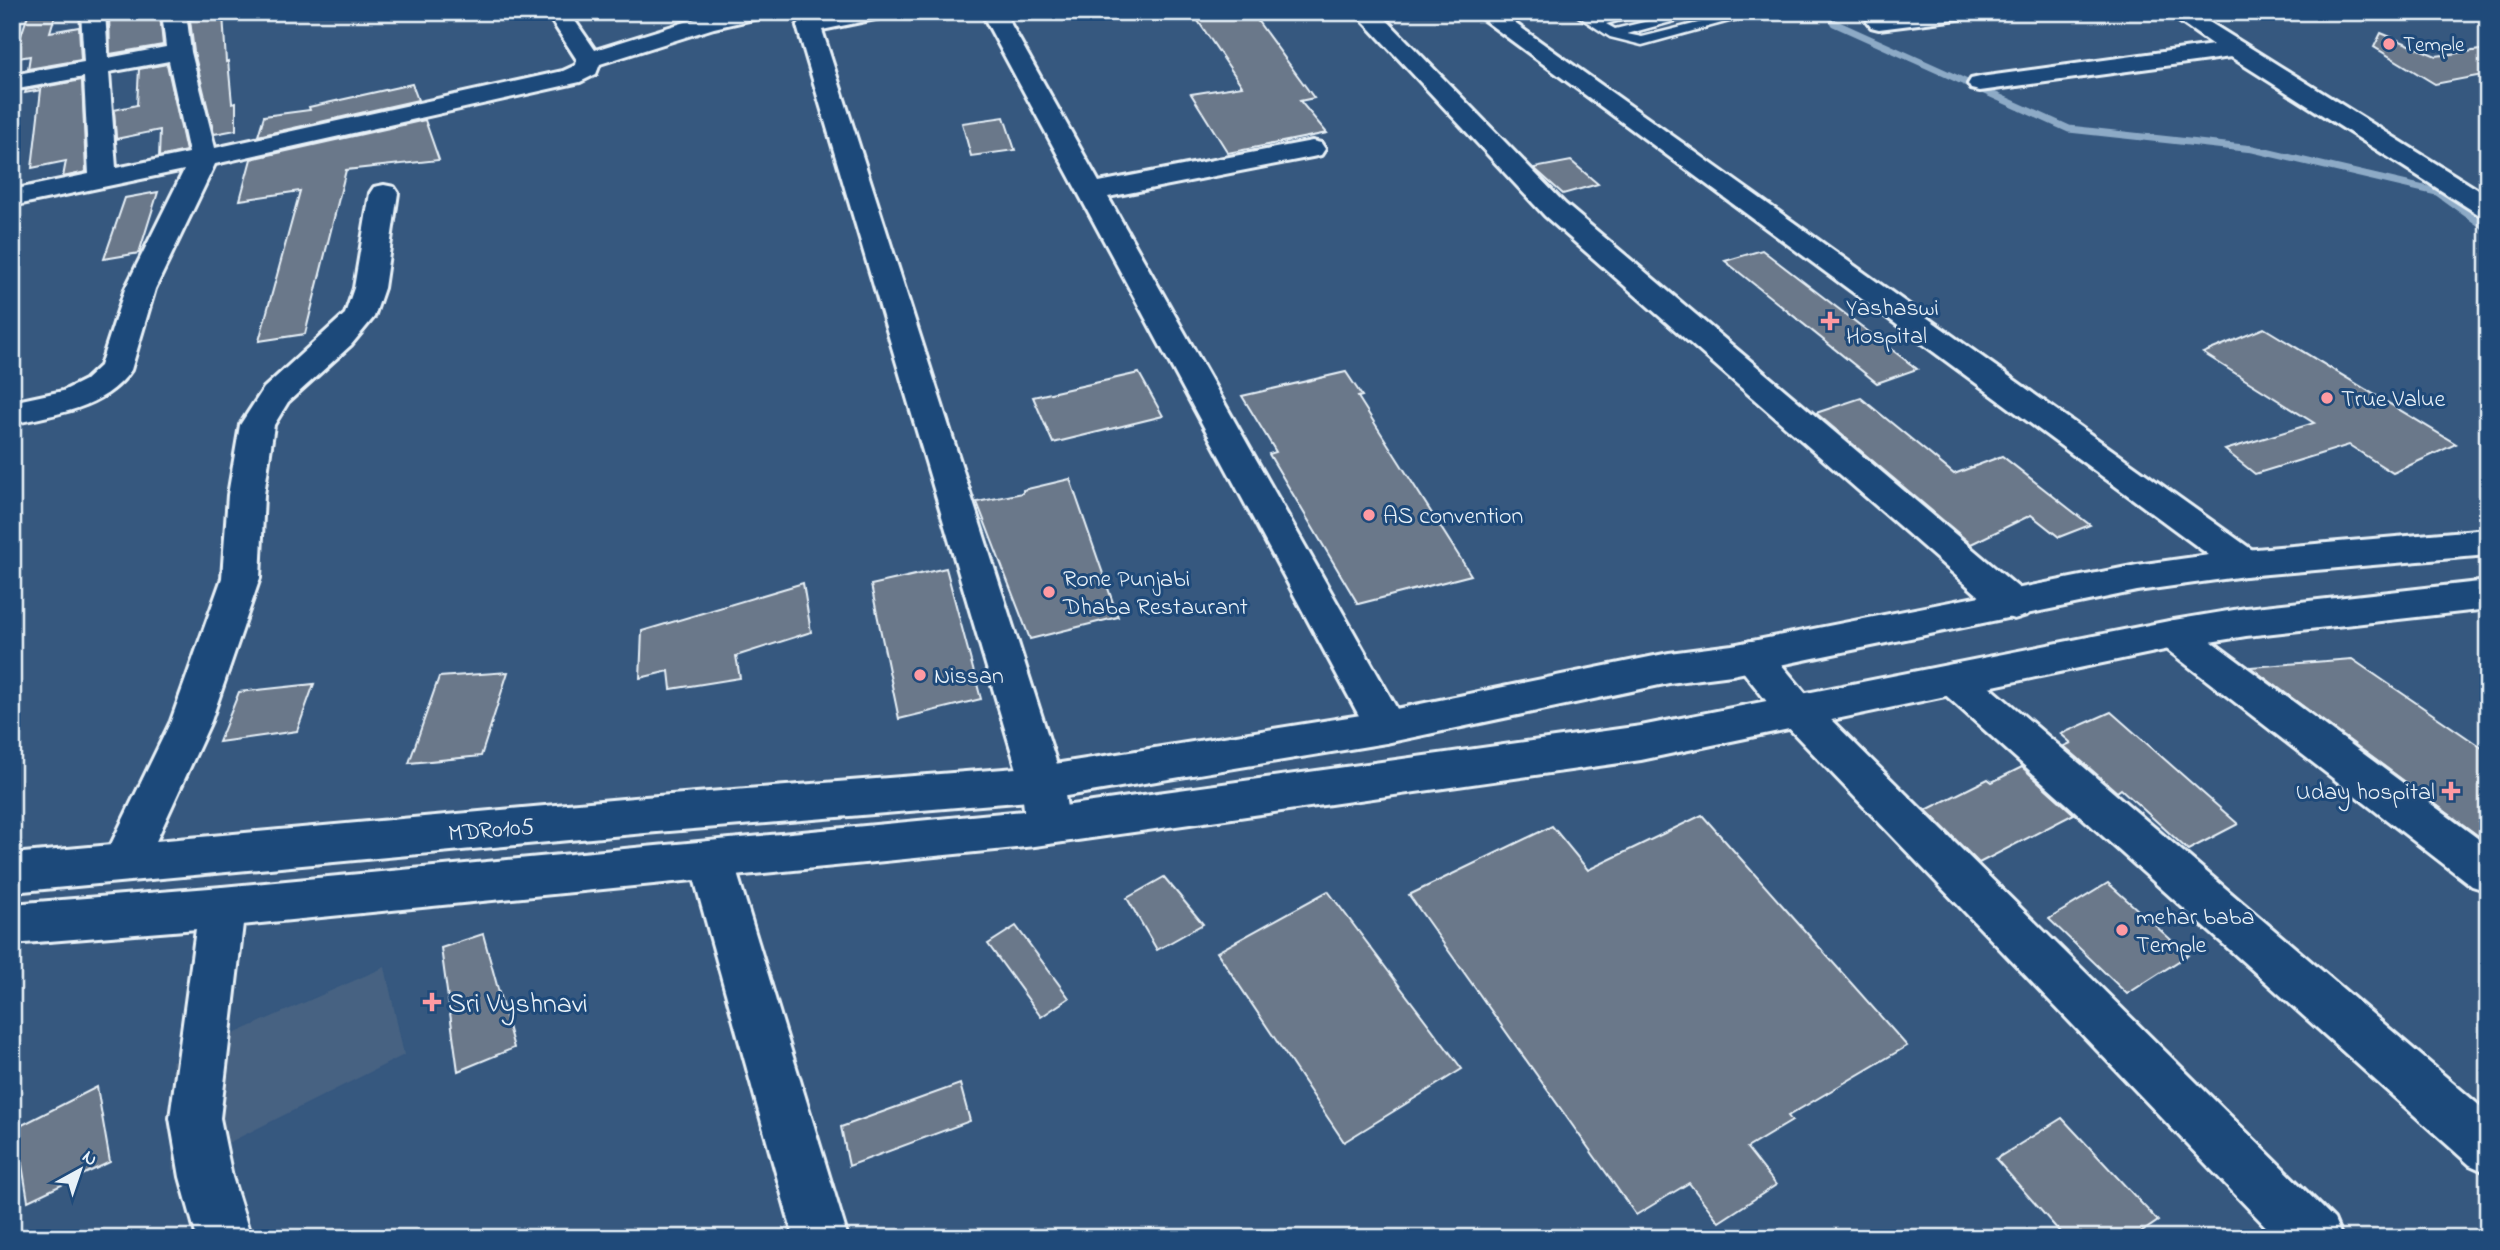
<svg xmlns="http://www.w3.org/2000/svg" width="2500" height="1250" viewBox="0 0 2500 1250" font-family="'Indie Flower',sans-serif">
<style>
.built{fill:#466282}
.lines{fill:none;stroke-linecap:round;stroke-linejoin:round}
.stream{stroke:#8daac6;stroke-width:7}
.building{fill:#6b788a;stroke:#e8f1f8;stroke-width:2}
.lane-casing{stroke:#e8f1f8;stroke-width:5}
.street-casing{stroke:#e8f1f8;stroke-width:6}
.secondary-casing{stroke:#e8f1f8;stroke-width:6}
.lane{fill:#1f4a7a;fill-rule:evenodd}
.street{fill:#1f4a7a;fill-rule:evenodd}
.secondary{fill:#1f4a7a;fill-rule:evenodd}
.poi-dot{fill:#ff9aa2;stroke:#1f4a7a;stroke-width:2.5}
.labels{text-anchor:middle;stroke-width:6;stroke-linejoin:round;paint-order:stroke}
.far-poi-label{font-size:21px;fill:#e8f1f8;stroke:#1f4a7a;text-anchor:start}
.poi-label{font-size:24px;fill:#e8f1f8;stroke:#1f4a7a;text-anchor:start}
.street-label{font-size:24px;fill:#e8f1f8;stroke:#1f4a7a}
.near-poi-label{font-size:28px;fill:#e8f1f8;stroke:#1f4a7a;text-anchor:start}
</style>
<rect width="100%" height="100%" fill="#36587f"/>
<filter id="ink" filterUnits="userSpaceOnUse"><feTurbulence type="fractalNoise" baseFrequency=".0143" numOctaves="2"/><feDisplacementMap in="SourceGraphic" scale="14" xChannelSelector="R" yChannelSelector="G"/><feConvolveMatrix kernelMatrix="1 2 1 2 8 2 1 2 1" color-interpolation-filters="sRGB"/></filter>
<g filter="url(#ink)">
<!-- built -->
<polygon class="built" points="385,967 404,1055 172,1171 172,1061"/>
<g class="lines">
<!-- stream -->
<polyline class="stream" points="1828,12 1834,23 2069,129 2253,149 2437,192 2488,229"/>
</g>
<!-- building -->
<g class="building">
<polygon points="29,12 56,12 50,32 79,27 81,60 28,69 30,56 13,59"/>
<polygon points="109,12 134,12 133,19 160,15 163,45 110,54"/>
<polygon points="1192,12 1251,12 1314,98 1300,101 1327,133 1228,153 1191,94 1242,86"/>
<polygon points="223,14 226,62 228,61 232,103 236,102 236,130 214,134 194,52 190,20"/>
<polygon points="2381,33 2436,56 2488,49 2488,74 2435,84 2374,47"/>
<polygon points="167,64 186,151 159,157 160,130 116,139 114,110 137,105 139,69"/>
<polygon points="82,80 86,172 63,177 66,161 32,168 41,90 25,93 26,90"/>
<polygon points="412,84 418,100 258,136 264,116 310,110 309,107"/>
<polygon points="1004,117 1015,150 971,156 962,123"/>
<polygon points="425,120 439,160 346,170 305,334 259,341 300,191 240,200 251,159"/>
<polygon points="1571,161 1598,184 1563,194 1534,168"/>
<polygon points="158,192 139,253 104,259 125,198"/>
<polygon points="1762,250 1917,369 1877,383 1725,261"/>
<polygon points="2264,328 2456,444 2393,473 2349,445 2255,474 2225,450 2314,423 2203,353"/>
<polygon points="1346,372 1362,396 1358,397 1471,575 1358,604 1269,454 1276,452 1242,396"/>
<polygon points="1139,373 1163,416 1053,443 1033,397"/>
<polygon points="1861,398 1954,474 2002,456 2090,525 2059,537 2031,515 1971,544 1816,413"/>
<polygon points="1070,479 1118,617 1030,639 977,502 1023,493 1023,490"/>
<polygon points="946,568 981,699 899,719 871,585"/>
<polygon points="803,583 811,632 736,656 740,678 671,689 669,671 640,678 642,631"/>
<polygon points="2352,659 2488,752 2488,843 2250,667"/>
<polygon points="508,672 481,756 409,763 439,677"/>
<polygon points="314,684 297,731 219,742 239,692"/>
<polygon points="2111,712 2238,824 2188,850 2121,789 2117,792 2064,746 2071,743 2061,734"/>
<polygon points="2022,767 2074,814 1979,863 1926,810 1988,779 1992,782"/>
<polygon points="1702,815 1907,1046 1788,1116 1792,1121 1747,1148 1776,1185 1719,1222 1689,1183 1636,1215 1409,895 1552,826 1588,870"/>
<polygon points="1164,877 1203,924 1157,950 1127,898"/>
<polygon points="2108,883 2188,955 2127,994 2049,919"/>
<polygon points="1328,891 1462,1069 1344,1142 1217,952"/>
<polygon points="1016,926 1069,998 1041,1017 988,944"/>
<polygon points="483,934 514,1048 458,1071 441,948"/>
<polygon points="960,1084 970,1121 849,1166 841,1127"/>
<polygon points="97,1087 110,1162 28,1201 16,1128"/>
<polygon points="2062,1118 2158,1221 2133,1238 2065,1238 1996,1159"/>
</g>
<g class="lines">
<defs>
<polygon id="lane" points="1572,12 1587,12 1598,19 1627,12 1649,12 1606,24 1615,29 1686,12 1707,12 1627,34 1642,37 1742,12 1751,15 1642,45 1610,37"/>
<g id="street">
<path d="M 81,12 L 105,12 L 108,58 L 166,47 L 162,12 L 186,12 L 191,52 L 215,148 L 563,71 L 576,65 L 577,60 L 546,12 L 569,12 L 595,50 L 708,15 L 721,12 L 765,12 L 762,17 L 714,28 L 600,64 L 596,74 L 580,82 L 215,164 L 155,289 L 131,370 C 105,409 55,414 12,424 L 12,402 L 63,391 L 85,380 L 100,366 L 125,289 L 184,170 L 12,206 L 12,190 L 89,174 L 84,77 L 12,90 L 12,75 L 84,62 ZM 169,61 L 189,153 L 116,168 L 109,72 Z"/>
<polygon points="842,12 888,12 885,17 822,30 1063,783 1070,826 1063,839 1048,844 1033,839 1026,826 1021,783 797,26 801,21"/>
<polygon points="981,12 1004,12 1099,182 1312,141 1321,143 1325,149 1321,155 1312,157 1108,197 1401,716 1407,727 1401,738 1386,743 1371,738"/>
<polygon points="1355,12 1379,12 1565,204 2027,595 2033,605 2027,615 2014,619 2001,615 1545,216"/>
<polygon points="1473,12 1499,12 2258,554 2263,563 2258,572 2245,576 2232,572"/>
<polygon points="1901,12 1969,12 1966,17 1958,19 1879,29 1871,27 1867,22 1871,17"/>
<polygon points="2166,12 2193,12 2488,196 2488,216 2478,214 2231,57 1980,91 1971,89 1968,84 1971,79 1980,77 2213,45"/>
<polygon points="384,185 394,187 398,193 384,288 374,317 351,345 288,402 274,425 264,495 260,578 211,721 141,874 125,880 109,874 103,861 171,721 222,578 228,495 240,425 264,388 345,314 354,288 370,193 374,187"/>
<polygon points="2174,620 2188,624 2488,846 2488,891 2472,886 2160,644 2155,634 2160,624"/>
<polygon points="1751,641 1765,645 1811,700 2334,1219 2342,1238 2277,1238 1783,722 1731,656 1737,645"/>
<polygon points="1954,664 1968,668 2488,1113 2488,1173 2470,1165 1940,690 1934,679 1940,668"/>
<polygon points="711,841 727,847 733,860 848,1238 794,1238 689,860 695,847"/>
<polygon points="222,887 238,893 245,907 220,1118 232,1177 251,1238 197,1238 180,1177 170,1118 199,907 206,893"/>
</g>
<g id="secondary">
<polygon points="2488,529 2488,555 2245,576 2137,591 1732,675 1669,683 1386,743 1042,800 645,833 12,892 12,854 645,797 1042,766 1386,711 1669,653 1732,645 2137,565 2245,550"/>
<polygon points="2488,581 2488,609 2246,636 2174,648 1641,760 1035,846 222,927 12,944 12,904 222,887 1035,810 1641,726 2174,620 2246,608"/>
</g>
</defs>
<!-- lane casing -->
<use href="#lane" class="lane-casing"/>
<!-- street casing -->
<use href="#street" class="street-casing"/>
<!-- secondary casing -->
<use href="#secondary" class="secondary-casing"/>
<!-- lane -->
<use href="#lane" class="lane"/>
<!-- street -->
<use href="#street" class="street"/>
<!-- secondary -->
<use href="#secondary" class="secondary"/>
</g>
</g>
<!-- markers -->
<g class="poi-dot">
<circle cx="2389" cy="44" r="7"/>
<path d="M1826.5 310.5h7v7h7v7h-7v7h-7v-7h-7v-7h7z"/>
<circle cx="2327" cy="398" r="7"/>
<circle cx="1369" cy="515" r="7"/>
<circle cx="1049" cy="592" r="7"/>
<circle cx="920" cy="675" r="7"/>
<path d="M2447.5 780.5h7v7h7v7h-7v7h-7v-7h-7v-7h7z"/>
<circle cx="2122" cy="930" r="7"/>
<path d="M428.5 991.5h7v7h7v7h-7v7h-7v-7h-7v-7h7z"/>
</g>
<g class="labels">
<!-- far-poi labels -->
<g class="far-poi-label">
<text x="2403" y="51">Temple</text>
</g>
<!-- poi labels -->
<g class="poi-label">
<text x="1846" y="315">Yashaswi<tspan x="1846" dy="28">Hospital</tspan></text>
<text x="2341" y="406">True Value</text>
<text x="1383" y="523">AS convention</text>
<text x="1063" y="586">Rone Punjabi<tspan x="1063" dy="28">Dhaba Restaurant</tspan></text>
<text x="934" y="683">Nissan</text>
<text x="2435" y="799" text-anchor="end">Uday hospital</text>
<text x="2136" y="924">mehar baba<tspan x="2136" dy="28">Temple</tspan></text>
</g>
<!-- street labels -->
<g class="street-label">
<text transform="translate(491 829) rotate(-5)" y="8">MDR0105</text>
</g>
<!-- near-poi labels -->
<g class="near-poi-label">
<text x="448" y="1012">Sri Vyshnavi</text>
</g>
</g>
<!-- margin -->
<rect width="2500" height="1250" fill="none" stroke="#1f4a7a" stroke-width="42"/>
<rect x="21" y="21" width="2458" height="1208" fill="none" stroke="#e8f1f8" stroke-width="2.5" filter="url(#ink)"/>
<!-- north arrow -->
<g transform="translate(80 1170) rotate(40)" stroke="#1f4a7a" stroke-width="5" paint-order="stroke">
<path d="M0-5L12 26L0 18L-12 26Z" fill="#e8f1f8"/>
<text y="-10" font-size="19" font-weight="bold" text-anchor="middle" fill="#e8f1f8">N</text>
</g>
</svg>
